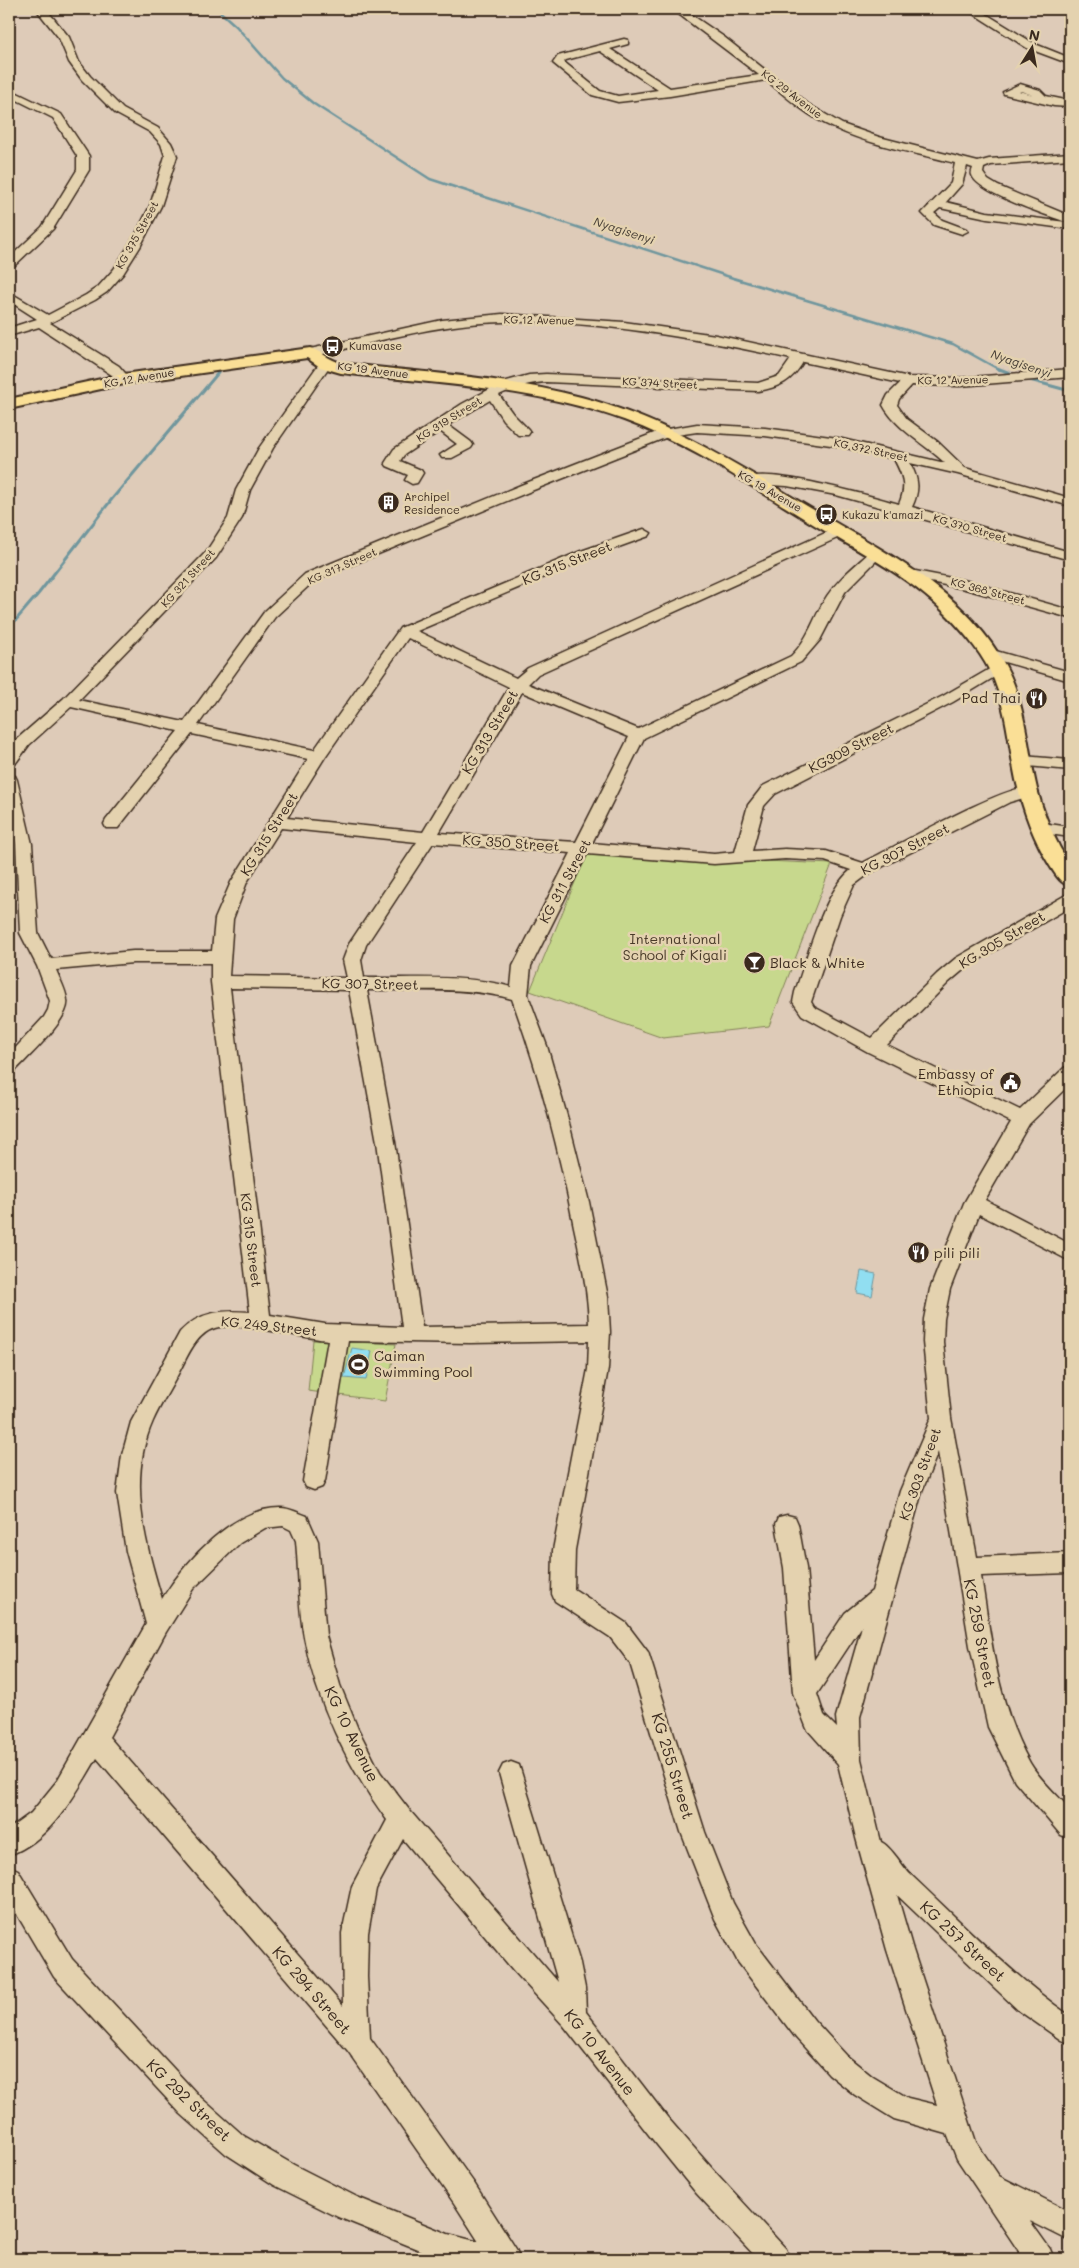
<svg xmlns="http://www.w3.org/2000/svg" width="1079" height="2268" viewBox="0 0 1079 2268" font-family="Mali,sans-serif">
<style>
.green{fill:#c7d88d;stroke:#818156}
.water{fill:#91def1;stroke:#6f969d}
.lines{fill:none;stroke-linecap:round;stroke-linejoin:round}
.stream-far1{stroke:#6f969d;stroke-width:2.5}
.stream{stroke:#6f969d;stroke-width:3}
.minor-casing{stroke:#3b2a1e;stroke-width:3}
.major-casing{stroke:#3b2a1e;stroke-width:4}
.minor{fill:#e4d2af;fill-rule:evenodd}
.major{fill:#fadf96;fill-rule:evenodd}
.labels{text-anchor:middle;stroke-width:5;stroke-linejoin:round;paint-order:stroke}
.far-street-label{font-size:11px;fill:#3b2a1e;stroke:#e4d2af}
.far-poi-label{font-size:11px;fill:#3b2a1e;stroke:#e4d2af;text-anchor:start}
.far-water-label{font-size:12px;font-style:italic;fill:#443c33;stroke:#e4d2af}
.street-label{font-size:14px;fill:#3b2a1e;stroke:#e4d2af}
.poi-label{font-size:14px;fill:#3b2a1e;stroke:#e4d2af;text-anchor:start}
.park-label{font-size:14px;fill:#493b29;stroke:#e4d2af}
.near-street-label{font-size:16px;fill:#3b2a1e;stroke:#e4d2af}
</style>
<rect width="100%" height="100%" fill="#decbb8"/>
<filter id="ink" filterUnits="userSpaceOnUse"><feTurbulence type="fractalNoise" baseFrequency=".02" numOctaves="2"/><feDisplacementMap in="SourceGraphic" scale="10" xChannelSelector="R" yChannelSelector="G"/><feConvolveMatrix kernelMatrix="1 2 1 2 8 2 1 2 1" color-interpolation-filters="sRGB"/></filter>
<g filter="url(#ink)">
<!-- green -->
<g class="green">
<polygon points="587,853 832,864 769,1026 663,1038 530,991"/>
<polygon points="313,1340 396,1344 385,1401 308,1391"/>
</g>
<!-- water -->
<g class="water">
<polygon points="861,1271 876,1274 872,1296 857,1293"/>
<polygon points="352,1348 372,1351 366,1380 344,1378"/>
</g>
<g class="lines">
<!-- stream-far1 -->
<polyline class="stream-far1" points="217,9 236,26 282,78 314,104 430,179 733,278 953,344 1000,370"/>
<!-- stream -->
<g class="stream">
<polyline points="997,368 1015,375"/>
<polyline points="1026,379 1070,391"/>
<polyline points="9,628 39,593 112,499 218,373"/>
</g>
<defs>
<g id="minor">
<polygon points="36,9 46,9 69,37 79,62 90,76 123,109 158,128 171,143 177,156 161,206 140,247 123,274 107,292 95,300 50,323 119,366 130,379 124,383 39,327 9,336 9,328 37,319 9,301 9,292 48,315 86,295 98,287 114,269 136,234 150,206 165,156 161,144 150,132 115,113 82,80 69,62 59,38"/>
<path d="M 672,9 L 683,9 L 724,37 L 808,104 L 842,124 L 879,137 L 978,162 L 989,159 L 1070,153 L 1070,159 L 991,165 L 984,168 L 983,173 L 988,180 L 998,186 L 1070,216 L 1070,229 L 987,218 L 940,208 L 934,213 L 942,220 L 966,229 L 968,231 L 962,234 L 934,225 L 922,213 L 951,183 L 955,163 C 916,153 872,146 834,128 C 809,117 787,98 766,80 L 670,96 L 618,102 L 592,95 L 553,63 L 558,56 L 624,39 L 628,40 L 628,44 L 610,49 L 670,88 L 759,75 ZM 600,51 L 658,90 L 618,96 L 600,91 L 564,62 L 566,60 ZM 967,166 L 973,168 C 972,171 971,173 972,175 C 976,192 1049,216 1066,222 L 987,212 L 946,202 L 962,184 Z"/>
<polygon points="966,9 978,9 1035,44 1070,58 1070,64 1027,48"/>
<path d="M 1020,84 L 1040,90 L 1046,96 L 1070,101 L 1070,107 L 1054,106 L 1004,94 L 1003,92 ZM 1019,91 L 1021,91 L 1033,95 Z"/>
<polygon points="9,89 61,114 89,156 89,170 53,229 13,267 9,268 9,258 42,227 77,170 77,156 53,118 9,96"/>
<path d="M 502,314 L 624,322 L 716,335 L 909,377 L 960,378 L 1070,369 L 1070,377 L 960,386 L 912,385 L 899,399 L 897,405 L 907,419 L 938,442 L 965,468 L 1070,498 L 1070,506 L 958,474 L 910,463 C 919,480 920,490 912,507 L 1070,552 L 1070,560 L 836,495 L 787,486 L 752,484 L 745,480 C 758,464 878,498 899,504 C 907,486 903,476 894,459 L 838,446 L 765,436 L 697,432 L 670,436 L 531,491 L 315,580 L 275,617 L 198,725 L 314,750 L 400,628 L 581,551 L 644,529 L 651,533 L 649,536 L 591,557 L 417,631 L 516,678 L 528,668 L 834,529 L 844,529 L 846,532 L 844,535 L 538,674 L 528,684 L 638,729 L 791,656 C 809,639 814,616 827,596 C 839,578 856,565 871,551 L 881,551 L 883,554 L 845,592 L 820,640 L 801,662 L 644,738 L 592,843 L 714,854 L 735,852 L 748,805 L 763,786 L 943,696 L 993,667 L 1003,667 L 1006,670 L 953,702 L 775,794 L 764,806 L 752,851 L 785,849 L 826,851 L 863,863 C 891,849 1011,781 1034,787 L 1036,791 L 1034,795 L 1010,802 L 870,873 L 854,885 L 840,916 L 811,1002 L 814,1007 L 872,1038 L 937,974 L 956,958 L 1064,896 L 1070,894 L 1070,907 L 968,966 L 949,982 L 887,1045 L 1020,1110 L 1064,1068 L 1070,1066 L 1070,1084 L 1029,1124 L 985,1200 L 1070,1244 L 1070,1261 L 979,1214 L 950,1289 L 944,1319 L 943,1342 L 951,1418 L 977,1557 L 1070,1553 L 1070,1573 L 981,1576 C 991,1639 998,1707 1030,1763 C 1040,1780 1057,1795 1070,1809 L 1070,1839 L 1061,1835 L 1015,1781 L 988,1727 L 970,1646 L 938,1452 L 922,1491 L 860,1717 L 861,1759 L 881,1842 C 891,1846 903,1868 912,1876 C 963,1924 1012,1975 1070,2016 L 1070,2044 L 1061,2040 L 1018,2010 L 897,1895 L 913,1950 L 976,2142 L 999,2176 L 1070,2212 L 1070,2241 L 1030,2221 L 1050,2249 L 1054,2259 L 1024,2259 L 957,2159 L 947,2134 L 894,2119 L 855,2095 L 829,2074 L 796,2038 L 738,1962 L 715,1919 L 681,1832 L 630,1663 L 610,1637 L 555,1601 L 552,1594 L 553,1550 L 588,1369 L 589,1341 L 470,1343 L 348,1341 L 325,1481 L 322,1487 L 314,1490 L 306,1487 L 303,1481 L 328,1340 C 302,1338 236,1321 215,1328 C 195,1334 187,1358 178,1374 C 170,1390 160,1405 153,1421 C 127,1479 145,1542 162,1599 C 185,1562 233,1507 281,1508 C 289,1508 299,1513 307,1516 L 318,1541 L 326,1636 L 340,1685 L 358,1729 L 380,1772 L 410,1811 L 558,1982 L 499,1773 L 503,1765 L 511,1762 L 519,1765 L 580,1963 L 585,1988 L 586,2012 L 667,2117 L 717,2174 L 786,2249 L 790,2259 L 758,2259 L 697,2194 L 649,2135 L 564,2026 L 513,1970 L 403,1839 L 376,1889 L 368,1933 L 367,1977 L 370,2038 L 474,2183 L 516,2249 L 520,2259 L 442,2259 L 338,2217 L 274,2185 L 226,2154 L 181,2114 L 54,1977 L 9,1901 L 9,1866 L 18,1870 L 72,1959 L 199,2096 L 244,2136 L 294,2165 L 357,2197 L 448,2234 L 479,2242 L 454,2203 L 348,2051 L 97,1758 C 75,1795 51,1840 9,1855 L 9,1829 L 31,1813 L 57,1781 L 146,1624 L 126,1551 L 117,1493 L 122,1455 L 131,1422 L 180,1332 C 200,1311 222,1310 250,1312 L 211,982 L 211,963 L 133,963 L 56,970 C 60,980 66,990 67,1000 C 71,1018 28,1057 15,1071 L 9,1073 L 9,1055 L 44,1017 L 48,1010 L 50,1001 L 37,966 L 20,933 L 16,844 L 9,814 L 9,775 L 15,776 L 17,780 L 32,844 L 38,933 L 51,959 L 133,951 L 212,951 L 215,919 L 231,882 L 308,759 L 192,734 L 118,828 L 106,828 L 104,824 L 106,820 L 178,731 L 71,707 L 29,745 L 15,764 L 9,765 L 9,750 L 17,739 L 63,699 L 206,552 L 228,518 L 236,490 L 259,448 L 321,361 L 325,360 L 331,364 L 273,448 L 250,490 L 242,518 L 216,558 L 79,700 L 184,722 L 265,611 L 305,574 L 521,485 L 662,430 L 697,424 L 765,428 L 838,438 L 945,463 C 925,444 896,429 883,405 L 888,395 L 900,383 L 803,362 C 792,381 780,387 758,391 L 546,382 C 528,383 515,387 499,395 L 513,414 L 528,429 L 530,432 L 528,435 L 518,435 L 503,420 L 490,400 L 448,425 L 471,442 L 473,445 L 471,448 L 452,458 L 442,458 L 440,455 L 457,444 L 440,431 L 404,455 L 400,461 L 421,470 L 423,473 L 417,483 L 412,484 L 405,480 L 408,475 L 387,466 L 385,463 L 394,449 L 462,404 L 503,382 L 529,375 L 546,374 L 758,383 L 779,376 L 791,359 C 700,339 597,320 503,322 C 438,323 373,343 310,357 L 304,353 L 310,349 L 442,320 ZM 408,638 L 509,687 L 423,832 L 287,818 L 325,757 ZM 522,692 L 629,737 L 576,842 L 439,833 ZM 281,828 L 417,842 L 349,944 L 343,960 L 347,978 L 229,976 L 233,919 L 247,882 ZM 433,843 L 571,853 L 513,966 L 511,987 C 466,974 411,979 364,978 L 361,960 L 366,945 ZM 587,854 L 714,864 L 785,859 L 825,861 L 851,870 C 824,891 807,959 795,992 L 793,1002 L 802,1015 L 868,1052 L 1011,1122 L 964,1203 L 930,1289 L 924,1319 L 923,1342 L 931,1418 L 900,1491 L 872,1591 L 845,1613 L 814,1660 L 806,1568 L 798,1524 L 795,1517 L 787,1515 L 779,1517 L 776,1524 L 784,1568 L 793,1693 L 807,1729 L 838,1764 L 856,1838 L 887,1950 L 937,2105 L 908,2098 L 873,2077 L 847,2056 L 814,2020 L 756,1944 L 733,1903 L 705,1832 L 648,1652 L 626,1623 L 574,1589 L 575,1550 L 608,1369 L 610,1332 L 608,1297 L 589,1202 L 569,1123 L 547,1046 L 528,995 L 531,966 ZM 230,988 L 349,990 L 377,1142 L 402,1327 L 325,1324 L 270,1315 ZM 367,990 C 414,991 466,986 512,999 C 539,1073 559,1149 574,1227 C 581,1259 588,1291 589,1324 L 422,1327 L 395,1142 ZM 283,1526 L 291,1530 L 296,1541 C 299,1572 298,1606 304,1637 C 316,1702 348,1767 387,1820 L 352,1886 L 342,1933 L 343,2006 L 109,1737 L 166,1632 L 193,1589 L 240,1543 L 265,1528 ZM 862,1626 L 836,1717 L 837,1728 L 824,1715 L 817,1694 Z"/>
<polygon points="905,569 967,581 1070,610 1070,618 965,589 900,576 898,573 900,570"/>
<polygon points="989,649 1070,672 1070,681 984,656 982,653 984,650"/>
<polygon points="1023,756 1070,760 1070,770 1017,765 1015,761 1017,757"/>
<polygon points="1042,823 1070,827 1070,837 1036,832 1034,828 1036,824"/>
</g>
<path id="major" d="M 310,348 C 321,351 329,360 341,363 C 421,373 502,376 581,397 C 664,419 733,462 807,506 C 879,549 963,588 1005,665 C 1026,703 1027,748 1037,789 C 1042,808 1049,827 1058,844 C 1061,851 1068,859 1070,866 C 1072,871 1070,880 1070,886 C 1060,883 1056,875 1050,866 C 1034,840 1023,811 1016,780 C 1009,747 1007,712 994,680 C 984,656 967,636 949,617 C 910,576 856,550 808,521 C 749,485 690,444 624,420 C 533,387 437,384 341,373 L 320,367 L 307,358 L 124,384 L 9,409 L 9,399 L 124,374 Z"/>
</defs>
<!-- minor casing -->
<use href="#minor" class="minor-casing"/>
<!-- major casing -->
<use href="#major" class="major-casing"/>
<!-- minor -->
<use href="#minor" class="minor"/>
<!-- major -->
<use href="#major" class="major"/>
</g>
</g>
<!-- icons -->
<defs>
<symbol id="bus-disc" viewBox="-11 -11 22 22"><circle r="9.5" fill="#3b2a1e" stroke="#e4d2af"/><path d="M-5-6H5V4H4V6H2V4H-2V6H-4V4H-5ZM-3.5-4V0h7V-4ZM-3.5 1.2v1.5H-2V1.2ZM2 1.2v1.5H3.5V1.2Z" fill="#fff"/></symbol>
<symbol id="building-disc" viewBox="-11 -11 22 22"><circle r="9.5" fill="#3b2a1e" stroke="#e4d2af"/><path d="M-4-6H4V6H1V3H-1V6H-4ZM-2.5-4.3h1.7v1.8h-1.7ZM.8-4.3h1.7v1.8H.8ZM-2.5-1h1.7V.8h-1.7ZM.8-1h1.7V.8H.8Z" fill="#fff"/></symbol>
<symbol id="restaurant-disc" viewBox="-11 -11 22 22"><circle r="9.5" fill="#3b2a1e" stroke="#e4d2af"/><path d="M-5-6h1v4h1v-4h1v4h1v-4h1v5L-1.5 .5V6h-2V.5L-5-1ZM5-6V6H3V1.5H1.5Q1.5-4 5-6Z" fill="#fff"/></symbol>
<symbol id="bar-disc" viewBox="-11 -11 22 22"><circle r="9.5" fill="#3b2a1e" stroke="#e4d2af"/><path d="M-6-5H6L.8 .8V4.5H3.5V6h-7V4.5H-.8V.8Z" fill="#fff"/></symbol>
<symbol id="civic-disc" viewBox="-11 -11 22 22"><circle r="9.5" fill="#3b2a1e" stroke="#e4d2af"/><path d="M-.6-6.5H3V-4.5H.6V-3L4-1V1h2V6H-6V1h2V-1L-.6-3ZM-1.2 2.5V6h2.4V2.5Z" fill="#fff"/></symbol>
<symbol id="stadium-disc" viewBox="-11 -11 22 22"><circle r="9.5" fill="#3b2a1e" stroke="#e4d2af"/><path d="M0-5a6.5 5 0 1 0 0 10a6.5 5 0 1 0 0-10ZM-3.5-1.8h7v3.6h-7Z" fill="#fff"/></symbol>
</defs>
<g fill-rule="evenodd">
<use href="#bus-disc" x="320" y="334" width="25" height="25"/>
<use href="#building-disc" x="376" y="490" width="25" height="25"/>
<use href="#bus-disc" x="814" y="502" width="25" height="25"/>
<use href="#restaurant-disc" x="1024" y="686" width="25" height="25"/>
<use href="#bar-disc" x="742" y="950" width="25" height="25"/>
<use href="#civic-disc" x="998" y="1070" width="25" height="25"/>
<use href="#restaurant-disc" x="906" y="1240" width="25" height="25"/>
<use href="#stadium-disc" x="346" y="1352" width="25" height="25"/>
</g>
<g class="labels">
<!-- far-street labels -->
<g class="far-street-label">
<text transform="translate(792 94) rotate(37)" y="4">KG 29 Avenue</text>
<text transform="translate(137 235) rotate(-61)" y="4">KG 375 Street</text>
<text transform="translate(539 320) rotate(1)" y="4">KG 12 Avenue</text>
<text transform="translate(373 370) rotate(7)" y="4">KG 19 Avenue</text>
<text transform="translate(139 378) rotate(-10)" y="4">KG 12 Avenue</text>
<text transform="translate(953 380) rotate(-1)" y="4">KG 12 Avenue</text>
<text transform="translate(660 383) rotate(3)" y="4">KG 374 Street</text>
<text transform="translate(449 419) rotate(-32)" y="4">KG 319 Street</text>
<text transform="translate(871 450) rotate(12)" y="4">KG 372 Street</text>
<text transform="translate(770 491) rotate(30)" y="4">KG 19 Avenue</text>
<text transform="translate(970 528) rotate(16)" y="4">KG 370 Street</text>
<text transform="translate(342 566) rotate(-24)" y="4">KG 317 Street</text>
<text transform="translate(188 578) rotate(-48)" y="4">KG 321 Street</text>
<text transform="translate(988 591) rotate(15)" y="4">KG 368 Street</text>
</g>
<!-- far-poi labels -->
<g class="far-poi-label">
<text x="349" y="350">Kumavase</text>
<text x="404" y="501">Archipel<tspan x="404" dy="13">Residence</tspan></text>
<text x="842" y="519">Kukazu k'amazi</text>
</g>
<!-- far-water labels -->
<g class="far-water-label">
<text transform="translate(624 231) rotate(18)" y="4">Nyagisenyi</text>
<text transform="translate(1021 364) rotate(19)" y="4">Nyagisenyi</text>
</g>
<!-- street labels -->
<g class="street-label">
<text transform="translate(567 563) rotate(-22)" y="5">KG 315 Street</text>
<text transform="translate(490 732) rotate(-59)" y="5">KG 313 Street</text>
<text transform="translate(851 748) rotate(-27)" y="5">KG309 Street</text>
<text transform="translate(269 834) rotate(-58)" y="5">KG 315 Street</text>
<text transform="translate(511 843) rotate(4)" y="5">KG 350 Street</text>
<text transform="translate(905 849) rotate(-27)" y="5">KG 307 Street</text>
<text transform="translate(565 881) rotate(-62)" y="5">KG 311 Street</text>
<text transform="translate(1002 940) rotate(-31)" y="5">KG 305 Street</text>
<text transform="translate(370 984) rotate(1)" y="5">KG 307 Street</text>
<text transform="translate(251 1240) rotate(83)" y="5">KG 315 Street</text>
<text transform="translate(269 1326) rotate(6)" y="5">KG 249 Street</text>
<text transform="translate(920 1474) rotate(-70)" y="5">KG 303 Street</text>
</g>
<!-- poi labels -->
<g class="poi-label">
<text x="1021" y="703" text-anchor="end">Pad Thai</text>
<text x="770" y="968">Black &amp; White</text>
<text x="994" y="1079" text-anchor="end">Embassy of<tspan x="994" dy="16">Ethiopia</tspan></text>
<text x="934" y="1258">pili pili</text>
<text x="374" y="1361">Caiman<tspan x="374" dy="16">Swimming Pool</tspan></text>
</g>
<!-- park labels -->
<g class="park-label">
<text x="675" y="944">International<tspan x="675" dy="16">School of Kigali</tspan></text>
</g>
<!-- near-street labels -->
<g class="near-street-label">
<text transform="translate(980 1633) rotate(79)" y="6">KG 259 Street</text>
<text transform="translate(352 1734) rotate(64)" y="6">KG 10 Avenue</text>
<text transform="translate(673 1766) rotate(73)" y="6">KG 255 Street</text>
<text transform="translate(963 1941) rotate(43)" y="6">KG 257 Street</text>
<text transform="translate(312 1990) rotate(49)" y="6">KG 294 Street</text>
<text transform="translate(600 2052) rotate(52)" y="6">KG 10 Avenue</text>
<text transform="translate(189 2100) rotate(44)" y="6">KG 292 Street</text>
</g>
</g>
<!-- margin -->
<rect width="1079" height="2268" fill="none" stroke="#e4d2af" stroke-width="30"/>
<rect x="15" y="15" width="1049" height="2238" fill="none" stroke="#3b2a1e" stroke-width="2" filter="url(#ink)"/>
<!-- north arrow -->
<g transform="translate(1032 48) rotate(11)" stroke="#e4d2af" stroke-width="4" paint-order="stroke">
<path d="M0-4L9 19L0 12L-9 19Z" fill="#3b2a1e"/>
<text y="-8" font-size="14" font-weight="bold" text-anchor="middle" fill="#3b2a1e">N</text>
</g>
</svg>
